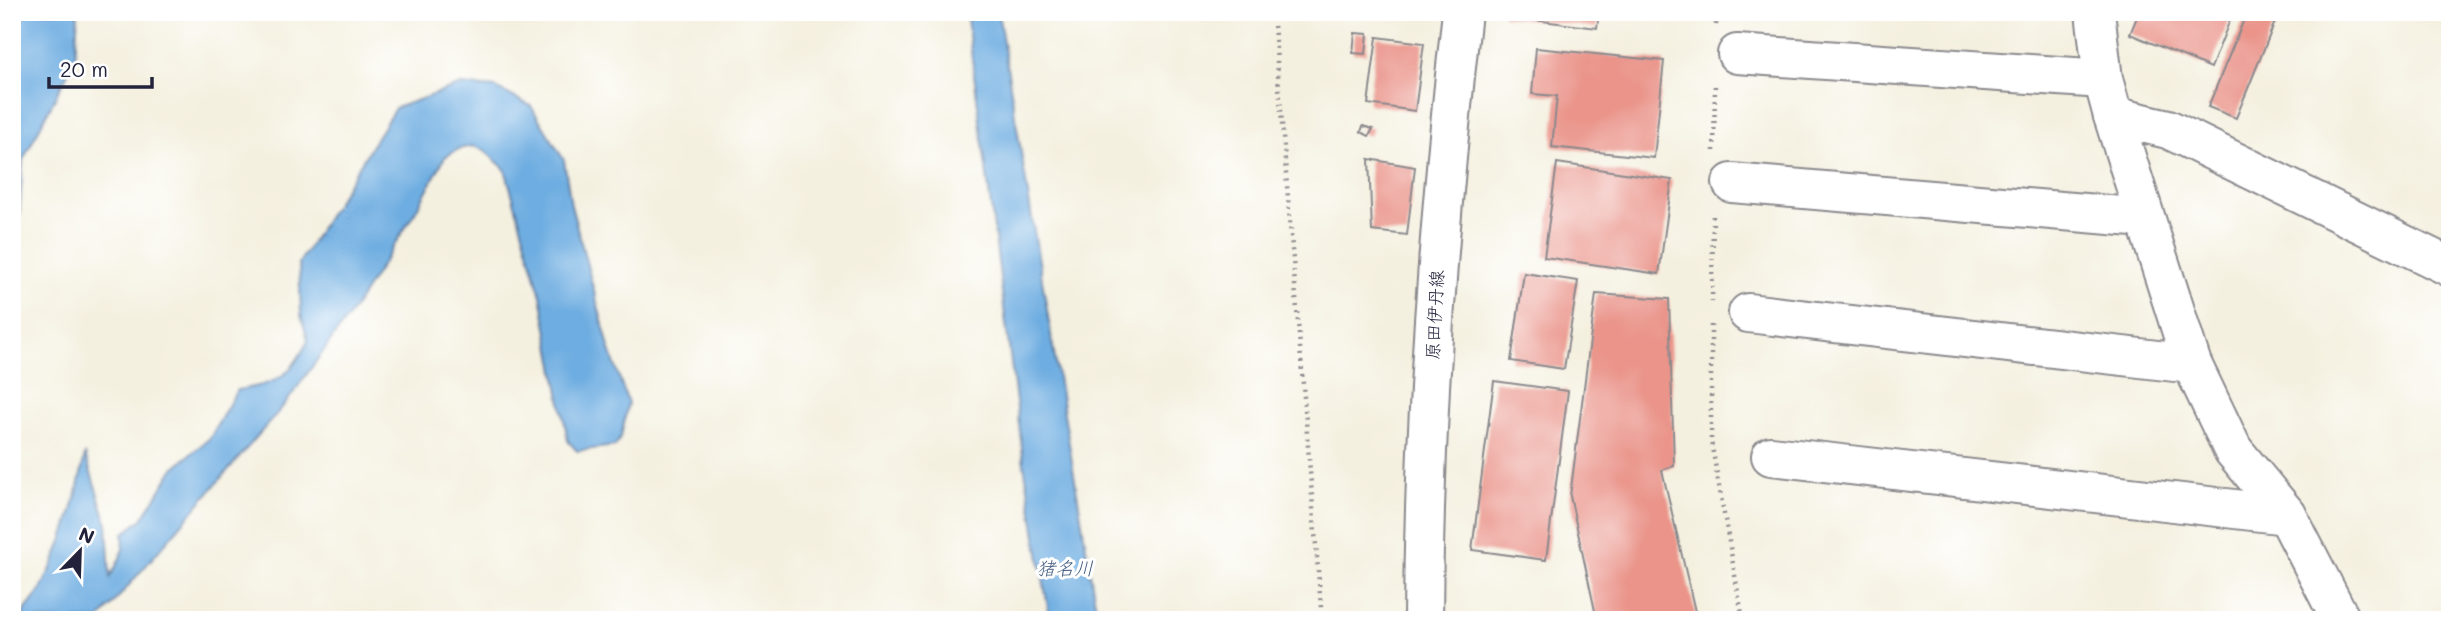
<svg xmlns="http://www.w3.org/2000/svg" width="2462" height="632" viewBox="0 0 2462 632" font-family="Mali,'Klee One',sans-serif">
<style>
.water{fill:#6eade1;stroke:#48688e;stroke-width:2}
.building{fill:#ea948a}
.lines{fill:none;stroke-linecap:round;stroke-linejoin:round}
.minor-casing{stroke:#8b898d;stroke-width:42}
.path{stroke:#8b898d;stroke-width:4.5;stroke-dasharray:2 5;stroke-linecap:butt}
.minor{stroke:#fff;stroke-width:38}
.labels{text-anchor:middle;stroke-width:6;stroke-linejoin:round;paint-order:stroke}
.street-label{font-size:18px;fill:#22223b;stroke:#fff}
.water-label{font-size:19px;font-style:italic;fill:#405a7d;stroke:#fff}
</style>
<rect width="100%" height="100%" fill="#fff"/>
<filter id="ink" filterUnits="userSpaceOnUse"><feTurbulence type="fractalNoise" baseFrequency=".0143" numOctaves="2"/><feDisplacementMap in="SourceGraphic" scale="14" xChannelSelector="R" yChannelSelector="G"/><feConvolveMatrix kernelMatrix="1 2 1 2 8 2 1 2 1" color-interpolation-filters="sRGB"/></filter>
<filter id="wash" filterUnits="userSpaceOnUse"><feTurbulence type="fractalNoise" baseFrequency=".00686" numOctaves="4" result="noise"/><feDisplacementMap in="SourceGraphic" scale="28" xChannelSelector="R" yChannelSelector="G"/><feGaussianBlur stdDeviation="1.57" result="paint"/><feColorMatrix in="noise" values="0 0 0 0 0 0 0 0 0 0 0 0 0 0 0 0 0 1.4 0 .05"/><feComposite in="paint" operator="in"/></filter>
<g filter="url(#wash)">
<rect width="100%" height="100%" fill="#f4f0df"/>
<!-- water -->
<g class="water">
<polygon points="12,12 78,12 75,59 23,160 19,220 12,265"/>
<polygon points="966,12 998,12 1098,620 1050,620 1024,464"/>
<path d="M 461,85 L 496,88 L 531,106 L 564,160 L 571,205 L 609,347 L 628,403 L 621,437 L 615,446 L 577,451 L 568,441 L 541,296 L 505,169 L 484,150 L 473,146 L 459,149 L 445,157 L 414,214 L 351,313 L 286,403 L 99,620 L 20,620 C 25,607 35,600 41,589 C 64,545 76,502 85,454 L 107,523 L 110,577 C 118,563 126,550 123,534 L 142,519 L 174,468 L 210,438 L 237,390 C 279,383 288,378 308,341 L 301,315 L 299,263 L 395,108 Z"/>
</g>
<g id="blocks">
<!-- building -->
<g class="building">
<polygon points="1503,12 1599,12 1597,28 1503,16"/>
<polygon points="2139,12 2233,12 2211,68 2130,34"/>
<polygon points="2247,12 2279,12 2236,118 2208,107"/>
<polygon points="1355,33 1368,34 1366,54 1353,53"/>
<polygon points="1377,37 1424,43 1415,111 1368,104"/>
<polygon points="1536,48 1664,61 1654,158 1552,147 1557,96 1532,94"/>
<polygon points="1363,126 1373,129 1369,136 1361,132"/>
<polygon points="1369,159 1415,167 1407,235 1372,231"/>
<polygon points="1557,163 1672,180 1659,274 1544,257"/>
<polygon points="1524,273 1578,281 1564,369 1511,361"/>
<polygon points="1596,294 1669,299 1674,466 1662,470 1697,620 1597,620 1570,496"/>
<polygon points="1494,381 1568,391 1546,560 1472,550"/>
</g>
</g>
</g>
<g filter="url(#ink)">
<use href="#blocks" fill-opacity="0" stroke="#8b898d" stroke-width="2"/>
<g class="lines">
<defs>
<g id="minor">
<polyline points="2095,12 2103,79 2113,116 2192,364 2233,450 2287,515 2341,620"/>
<polyline points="1737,54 2103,79"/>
<polyline points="2113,116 2168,129 2450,267"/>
<polyline points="1732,183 2145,218"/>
<polyline points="1748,313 2192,364"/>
<polyline points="1771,456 2287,515"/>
<path d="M 1423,620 C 1424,417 1439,214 1462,12"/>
</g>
</defs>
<!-- minor casing -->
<use href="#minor" class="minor-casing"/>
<!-- path -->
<g class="path">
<polyline points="1273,12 1322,620"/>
<polyline points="1716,25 1717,12"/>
<polyline points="1714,151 1715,83"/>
<polyline points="1712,302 1713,213"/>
<polyline points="1711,325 1711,441 1743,620"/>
</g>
<!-- minor -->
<use href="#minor" class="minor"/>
</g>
</g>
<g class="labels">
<!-- street labels -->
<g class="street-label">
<text transform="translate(1435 315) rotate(-87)" y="6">原田伊丹線</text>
</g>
<!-- water labels -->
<g class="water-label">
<text x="1065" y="575">猪名川</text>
</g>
</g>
<!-- margin -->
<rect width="2462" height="632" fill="none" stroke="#fff" stroke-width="42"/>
<!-- north arrow -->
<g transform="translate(80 551) rotate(23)" stroke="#ffffff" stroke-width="5" paint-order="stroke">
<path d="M0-5L12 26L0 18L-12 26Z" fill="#22223b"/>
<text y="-10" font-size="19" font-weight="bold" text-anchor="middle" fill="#22223b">N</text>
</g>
<!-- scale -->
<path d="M49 77v10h103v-10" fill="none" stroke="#22223b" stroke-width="3.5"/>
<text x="60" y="77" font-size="21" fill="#22223b" stroke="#ffffff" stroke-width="5" paint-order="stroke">20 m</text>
</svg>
